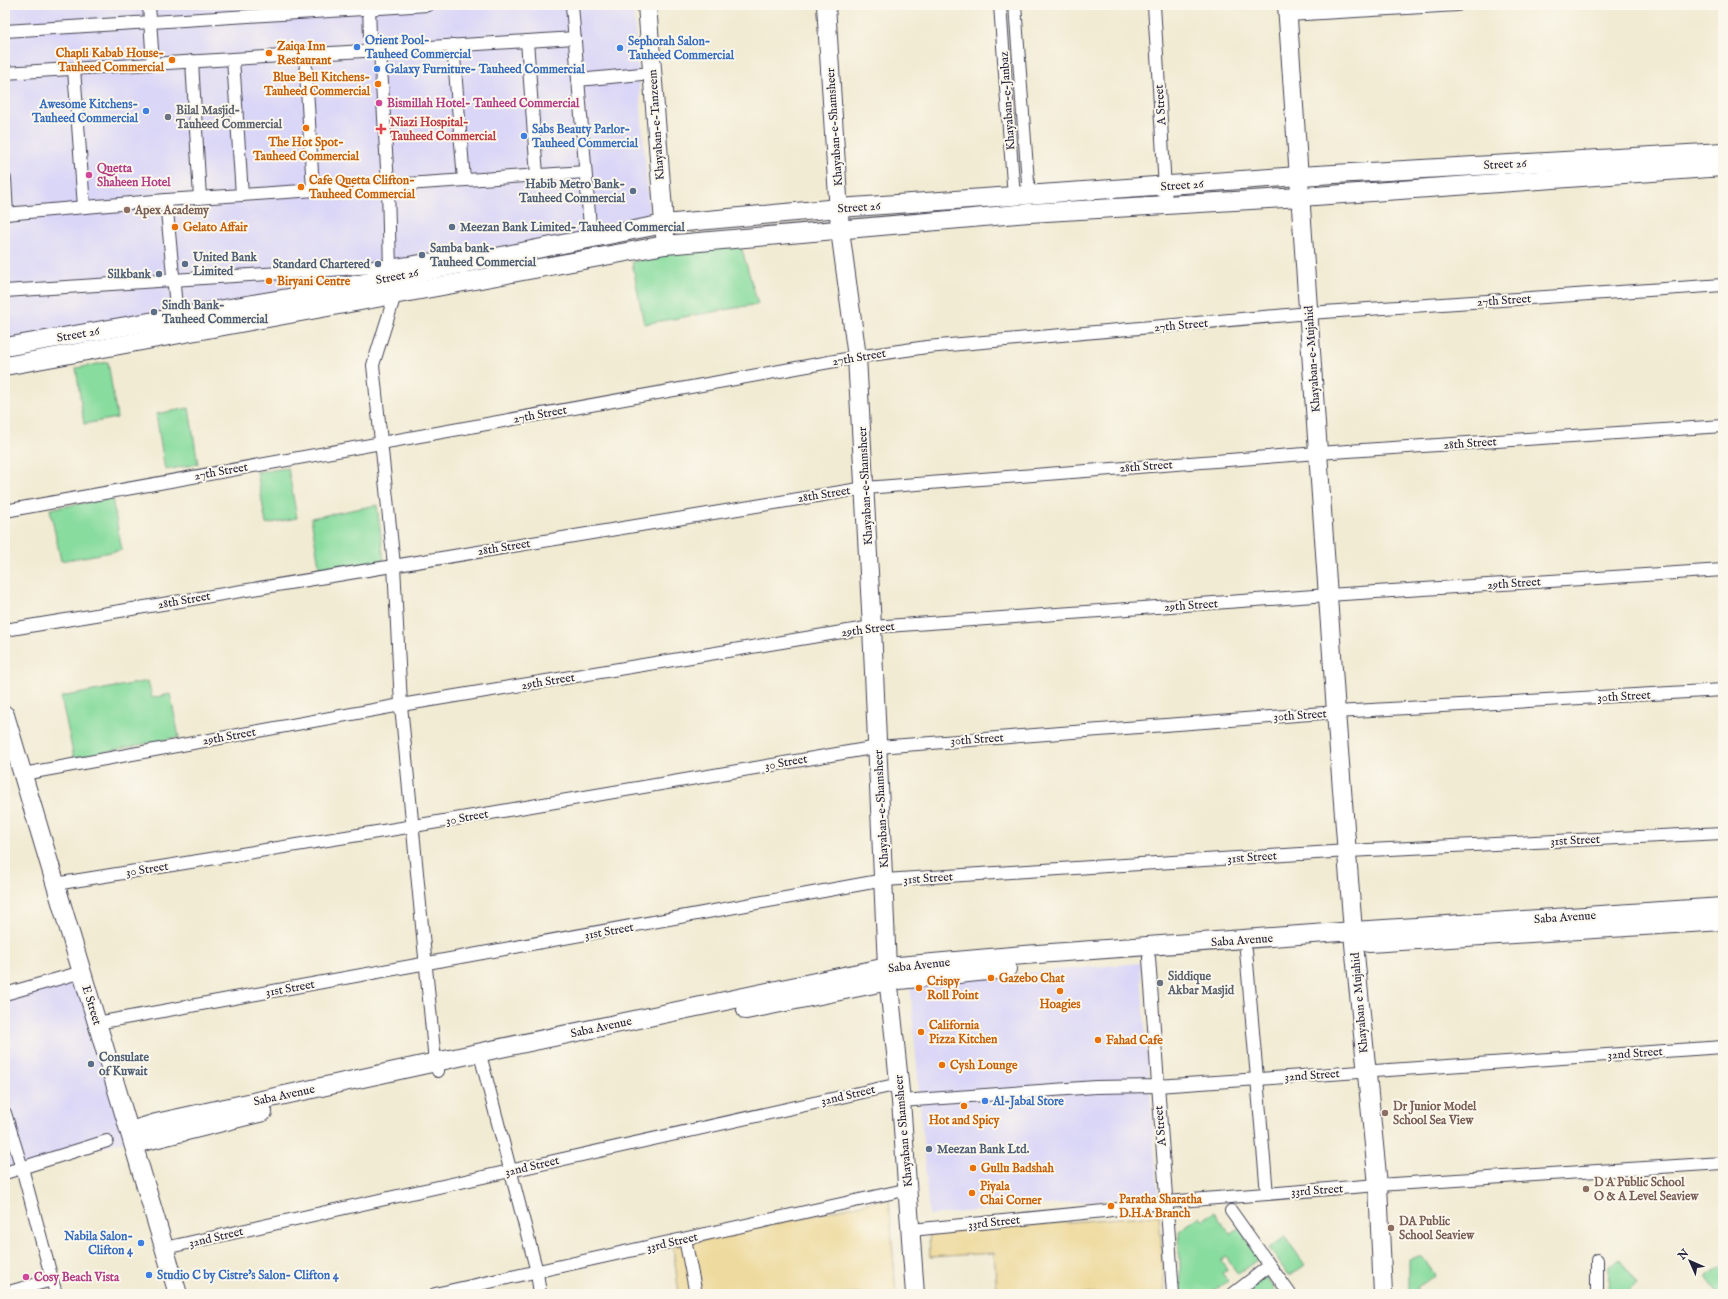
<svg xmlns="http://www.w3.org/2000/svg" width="1728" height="1299" viewBox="0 0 1728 1299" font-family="'IM FELL English',serif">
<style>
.built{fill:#dad6f7}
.green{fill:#88dc9e;stroke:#557f6c}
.sand{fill:#eeda9e;stroke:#887e6c}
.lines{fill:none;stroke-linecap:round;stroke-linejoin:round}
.street-casing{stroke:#414052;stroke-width:14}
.secondary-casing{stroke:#414052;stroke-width:20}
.street{stroke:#fff;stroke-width:12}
.secondary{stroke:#fff;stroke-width:18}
.shop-dot{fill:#3f7fe0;stroke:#fbf7ec;stroke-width:1.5}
.food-dot{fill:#e8710a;stroke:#fbf7ec;stroke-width:1.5}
.hotel-dot{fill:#d1479c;stroke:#fbf7ec;stroke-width:1.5}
.worship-dot{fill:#6b7280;stroke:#fbf7ec;stroke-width:1.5}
.health-dot{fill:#e0444e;stroke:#fbf7ec;stroke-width:1.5}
.service-dot{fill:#5c6f8a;stroke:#fbf7ec;stroke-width:1.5}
.education-dot{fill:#8d6e63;stroke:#fbf7ec;stroke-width:1.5}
.labels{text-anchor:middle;stroke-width:4;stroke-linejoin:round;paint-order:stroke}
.shop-label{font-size:12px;font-weight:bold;fill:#366cbe;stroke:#fbf7ec;text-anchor:start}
.food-label{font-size:12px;font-weight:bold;fill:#c56008;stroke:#fbf7ec;text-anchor:start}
.street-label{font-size:12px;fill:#22223b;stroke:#fbf7ec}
.hotel-label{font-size:12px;font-weight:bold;fill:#b23c85;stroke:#fbf7ec;text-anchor:start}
.worship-label{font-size:12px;font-weight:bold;fill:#5b616d;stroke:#fbf7ec;text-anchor:start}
.health-label{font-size:12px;font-weight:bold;fill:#be3a42;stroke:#fbf7ec;text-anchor:start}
.service-label{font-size:12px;font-weight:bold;fill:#4e5e75;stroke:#fbf7ec;text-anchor:start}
.education-label{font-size:12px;font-weight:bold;fill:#785e54;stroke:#fbf7ec;text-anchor:start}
</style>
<rect width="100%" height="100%" fill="#fbf7ec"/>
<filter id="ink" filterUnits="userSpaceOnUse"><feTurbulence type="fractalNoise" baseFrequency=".025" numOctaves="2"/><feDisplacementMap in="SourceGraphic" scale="8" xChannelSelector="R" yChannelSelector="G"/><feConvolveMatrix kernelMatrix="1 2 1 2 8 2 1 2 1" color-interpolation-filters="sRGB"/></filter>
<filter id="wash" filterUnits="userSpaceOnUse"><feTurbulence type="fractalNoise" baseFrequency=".012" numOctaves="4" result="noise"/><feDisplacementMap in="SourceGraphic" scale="16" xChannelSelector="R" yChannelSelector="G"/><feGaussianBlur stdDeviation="0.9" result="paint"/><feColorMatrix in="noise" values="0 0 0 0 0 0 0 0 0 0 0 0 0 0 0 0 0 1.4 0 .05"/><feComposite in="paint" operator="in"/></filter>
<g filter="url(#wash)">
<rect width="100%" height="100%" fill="#f1ebd3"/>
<!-- built -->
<g class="built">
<polygon points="5,5 633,5 650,225 5,344"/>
<polygon points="1140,963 1158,1195 929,1215 910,983"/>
<polygon points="82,972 132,1139 5,1173 5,994"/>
</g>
<!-- green -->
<g class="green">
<polygon points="740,243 758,304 644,324 632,262 669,252"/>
<polygon points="108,362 117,418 84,424 76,368"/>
<polygon points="189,408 198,464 165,470 156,414"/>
<polygon points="288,468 297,518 266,524 257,472"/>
<polygon points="112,498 122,550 61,561 50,509"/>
<polygon points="377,505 384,560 320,571 311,518"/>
<polygon points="148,681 152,698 170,694 179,737 74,758 61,697"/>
<polygon points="1214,1212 1230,1234 1239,1228 1260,1259 1238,1274 1226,1257 1221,1261 1227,1270 1222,1273 1228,1281 1208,1294 1181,1294 1179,1231 1200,1216 1203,1220"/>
<polygon points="1285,1237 1305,1265 1289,1276 1269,1248"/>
<polygon points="1421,1255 1435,1275 1417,1288 1422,1294 1409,1294 1409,1260"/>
<polygon points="1620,1259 1638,1285 1626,1294 1608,1294 1609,1265"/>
<polygon points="1723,1265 1723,1294 1718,1294 1705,1277"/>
<polygon points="1265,1276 1277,1294 1240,1294"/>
</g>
<!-- sand -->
<g class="sand">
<polygon points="889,1198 896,1294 679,1294 673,1247"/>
<polygon points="1159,1215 1165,1294 997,1294 994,1253 930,1257 929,1233"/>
</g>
</g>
<g filter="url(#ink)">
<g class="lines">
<defs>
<g id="street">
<polyline points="149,5 153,64"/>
<polyline points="369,5 370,37 380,50 388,185 390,272"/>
<polyline points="572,5 591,239"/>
<polyline points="1000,5 1014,197"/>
<polyline points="1015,5 1029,196"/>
<polyline points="1154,5 1166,205"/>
<polyline points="1288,15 1457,5"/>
<polyline points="5,31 428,5"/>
<polyline points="527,41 537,175"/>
<polyline points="453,45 464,180"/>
<polyline points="305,54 313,190"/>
<polyline points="233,59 242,195"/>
<polyline points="192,61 200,198"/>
<polyline points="74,69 84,207"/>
<polyline points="5,73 575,38"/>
<polyline points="578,80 652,73"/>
<polyline points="5,179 7,214"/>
<polyline points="166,200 177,318"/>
<polyline points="5,214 166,200 585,172"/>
<polyline points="5,291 389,266 474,253"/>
<polyline points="395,295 373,365 394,565 401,705 435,1062 438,1071"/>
<polyline points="5,511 857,357 927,347 1309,313 1723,285"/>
<polyline points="5,630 865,488 1318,453 1723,426"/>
<polyline points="23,774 401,705 872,627 1328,595 1723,570"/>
<polyline points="55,884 414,826 878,747 1336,712 1723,690"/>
<polyline points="1246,951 1267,1194"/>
<polyline points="1149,958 1173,1294"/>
<polyline points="5,994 82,972"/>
<polyline points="97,1023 884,880 1348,851 1723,833"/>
<polyline points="482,1062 537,1272 540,1294"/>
<polyline points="901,1101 1096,1087 1157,1086 1723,1047"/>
<polyline points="5,1113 22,1168 56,1294"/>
<polyline points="5,1173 107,1141"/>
<polyline points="1231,1211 1290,1294"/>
<polyline points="911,1230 1104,1211 1167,1202 1378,1185 1723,1163"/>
<polyline points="685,1239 696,1294"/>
<polyline points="165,1248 899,1084"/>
<polyline points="1597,1260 1597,1294"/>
<polyline points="5,1293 52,1280"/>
<polyline points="435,1294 909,1189"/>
<polyline points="1233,1294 1269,1266"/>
</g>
<g id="secondary">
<polyline points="647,5 665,236"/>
<polyline points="826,5 840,230 857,357 872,627 887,967 901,1101 915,1294"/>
<polyline points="1287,5 1336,712 1354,944 1378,1185 1383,1294"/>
<polyline points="5,347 288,298 664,224 839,208 1299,176 1723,152"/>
<polyline points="5,366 665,245 1029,213 1301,197 1723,167"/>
<polyline points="5,715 178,1294"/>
<polyline points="1369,943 1723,921"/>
<polyline points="746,1010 889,981 1007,969"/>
<polyline points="130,1131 156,1123 482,1052 887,967 1024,955 1354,931 1723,907"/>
<polyline points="134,1144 263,1112"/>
</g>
</defs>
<!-- street casing -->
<use href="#street" class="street-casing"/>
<!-- secondary casing -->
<use href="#secondary" class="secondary-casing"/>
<!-- street -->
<use href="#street" class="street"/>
<!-- secondary -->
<use href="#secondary" class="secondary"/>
</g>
</g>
<!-- markers -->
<g class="shop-dot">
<circle cx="357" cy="47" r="4"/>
<circle cx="620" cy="48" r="4"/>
<circle cx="377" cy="69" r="4"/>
<circle cx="146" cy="111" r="4"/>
<circle cx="524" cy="136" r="4"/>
<circle cx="985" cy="1101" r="4"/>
<circle cx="141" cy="1243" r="4"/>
<circle cx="149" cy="1275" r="4"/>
</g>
<g class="food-dot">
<circle cx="269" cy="53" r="4"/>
<circle cx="172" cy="60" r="4"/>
<circle cx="378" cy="84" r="4"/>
<circle cx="306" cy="128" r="4"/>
<circle cx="301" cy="187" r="4"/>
<circle cx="175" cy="227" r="4"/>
<circle cx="269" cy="281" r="4"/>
<circle cx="991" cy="978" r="4"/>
<circle cx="919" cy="988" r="4"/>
<circle cx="1060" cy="991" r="4"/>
<circle cx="921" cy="1032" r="4"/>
<circle cx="1098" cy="1040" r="4"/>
<circle cx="942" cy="1065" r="4"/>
<circle cx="964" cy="1106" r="4"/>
<circle cx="973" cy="1168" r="4"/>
<circle cx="972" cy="1193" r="4"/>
<circle cx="1111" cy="1206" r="4"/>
</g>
<g class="hotel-dot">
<circle cx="379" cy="103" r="4"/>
<circle cx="89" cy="175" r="4"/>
<circle cx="26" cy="1277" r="4"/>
</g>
<g class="worship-dot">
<circle cx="168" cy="117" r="4"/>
<circle cx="1160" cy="983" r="4"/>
</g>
<path class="health-dot" d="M379 123h4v4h4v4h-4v4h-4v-4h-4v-4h4z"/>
<g class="service-dot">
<circle cx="633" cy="191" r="4"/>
<circle cx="452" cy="227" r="4"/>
<circle cx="422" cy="255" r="4"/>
<circle cx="185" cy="264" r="4"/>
<circle cx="378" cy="264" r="4"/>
<circle cx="159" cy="274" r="4"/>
<circle cx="154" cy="312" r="4"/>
<circle cx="91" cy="1064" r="4"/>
<circle cx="929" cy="1149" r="4"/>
</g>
<g class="education-dot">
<circle cx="127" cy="210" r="4"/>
<circle cx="1385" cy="1113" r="4"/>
<circle cx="1586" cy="1189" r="4"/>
<circle cx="1391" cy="1228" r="4"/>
</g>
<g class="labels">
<!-- shop labels -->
<g class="shop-label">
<text x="365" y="44">Orient Pool-<tspan x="365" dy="14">Tauheed Commercial</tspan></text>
<text x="628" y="45">Sephorah Salon-<tspan x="628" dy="14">Tauheed Commercial</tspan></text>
<text x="385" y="73">Galaxy Furniture- Tauheed Commercial</text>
<text x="138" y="108" text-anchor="end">Awesome Kitchens-<tspan x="138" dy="14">Tauheed Commercial</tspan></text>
<text x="532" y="133">Sabs Beauty Parlor-<tspan x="532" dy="14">Tauheed Commercial</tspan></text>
<text x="993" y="1105">Al-Jabal Store</text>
<text x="133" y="1240" text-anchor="end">Nabila Salon-<tspan x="133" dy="14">Clifton 4</tspan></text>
<text x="157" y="1279">Studio C by Cistre's Salon- Clifton 4</text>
</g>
<!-- food labels -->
<g class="food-label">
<text x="277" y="50">Zaiqa Inn<tspan x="277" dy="14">Restaurant</tspan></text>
<text x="164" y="57" text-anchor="end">Chapli Kabab House-<tspan x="164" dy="14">Tauheed Commercial</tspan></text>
<text x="370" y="81" text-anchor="end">Blue Bell Kitchens-<tspan x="370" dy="14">Tauheed Commercial</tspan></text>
<text x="306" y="146" text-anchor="middle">The Hot Spot-<tspan x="306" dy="14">Tauheed Commercial</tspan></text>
<text x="309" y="184">Cafe Quetta Clifton-<tspan x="309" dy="14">Tauheed Commercial</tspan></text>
<text x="183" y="231">Gelato Affair</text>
<text x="277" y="285">Biryani Centre</text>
<text x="999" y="982">Gazebo Chat</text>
<text x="927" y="985">Crispy<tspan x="927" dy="14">Roll Point</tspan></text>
<text x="1060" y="1008" text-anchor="middle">Hoagies</text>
<text x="929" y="1029">California<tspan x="929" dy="14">Pizza Kitchen</tspan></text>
<text x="1106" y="1044">Fahad Cafe</text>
<text x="950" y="1069">Cysh Lounge</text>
<text x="964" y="1124" text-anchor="middle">Hot and Spicy</text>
<text x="981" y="1172">Gullu Badshah</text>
<text x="980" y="1190">Piyala<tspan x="980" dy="14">Chai Corner</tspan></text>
<text x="1119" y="1203">Paratha Sharatha<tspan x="1119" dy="14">D.H.A Branch</tspan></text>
</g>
<!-- street labels -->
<g class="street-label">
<text transform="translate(1007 101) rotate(-94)" y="4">Khayaban-e-Janbaz</text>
<text transform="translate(1160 105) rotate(-94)" y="4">A Street</text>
<text transform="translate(656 125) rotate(-94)" y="4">Khayaban-e-Tanzeem</text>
<text transform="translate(834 127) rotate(-94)" y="4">Khayaban-e-Shamsheer</text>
<text transform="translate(1505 164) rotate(-3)" y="4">Street 26</text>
<text transform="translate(1182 185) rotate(-4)" y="4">Street 26</text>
<text transform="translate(859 207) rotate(-4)" y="4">Street 26</text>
<text transform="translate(397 276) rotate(-11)" y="4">Street 26</text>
<text transform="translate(1504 300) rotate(-4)" y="4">27th Street</text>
<text transform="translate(1181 325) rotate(-5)" y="4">27th Street</text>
<text transform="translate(78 334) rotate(-10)" y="4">Street 26</text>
<text transform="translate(859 357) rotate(-9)" y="4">27th Street</text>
<text transform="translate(1312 359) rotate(-94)" y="4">Khayaban-e-Mujahid</text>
<text transform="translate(540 414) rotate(-10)" y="4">27th Street</text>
<text transform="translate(1470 443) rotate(-4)" y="4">28th Street</text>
<text transform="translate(1146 466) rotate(-4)" y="4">28th Street</text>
<text transform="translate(221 471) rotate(-10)" y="4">27th Street</text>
<text transform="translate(865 486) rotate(-93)" y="4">Khayaban-e-Shamsheer</text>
<text transform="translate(824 494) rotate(-9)" y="4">28th Street</text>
<text transform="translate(504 547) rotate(-9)" y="4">28th Street</text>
<text transform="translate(1514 583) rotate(-4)" y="4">29th Street</text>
<text transform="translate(184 600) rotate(-10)" y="4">28th Street</text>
<text transform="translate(1191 605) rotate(-4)" y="4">29th Street</text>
<text transform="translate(868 629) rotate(-7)" y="4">29th Street</text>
<text transform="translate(548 681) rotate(-9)" y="4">29th Street</text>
<text transform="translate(1624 696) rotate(-3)" y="4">30th Street</text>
<text transform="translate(1300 715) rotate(-4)" y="4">30th Street</text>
<text transform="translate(229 736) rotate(-10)" y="4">29th Street</text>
<text transform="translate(977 739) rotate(-4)" y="4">30th Street</text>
<text transform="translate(786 762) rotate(-10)" y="4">30 Street</text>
<text transform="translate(881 809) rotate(-93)" y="4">Khayaban-e-Shamsheer</text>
<text transform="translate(467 817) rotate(-10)" y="4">30 Street</text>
<text transform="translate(1575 840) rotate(-3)" y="4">31st Street</text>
<text transform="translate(1252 857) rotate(-4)" y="4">31st Street</text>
<text transform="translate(147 869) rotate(-9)" y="4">30 Street</text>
<text transform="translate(928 878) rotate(-4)" y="4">31st Street</text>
<text transform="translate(1565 917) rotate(-4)" y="4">Saba Avenue</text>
<text transform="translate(609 931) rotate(-10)" y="4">31st Street</text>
<text transform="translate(1242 940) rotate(-4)" y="4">Saba Avenue</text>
<text transform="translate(919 965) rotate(-6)" y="4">Saba Avenue</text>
<text transform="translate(290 988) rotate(-10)" y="4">31st Street</text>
<text transform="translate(1359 1003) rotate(-95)" y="4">Khayaban e Mujahid</text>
<text transform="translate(92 1005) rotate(73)" y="4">E Street</text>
<text transform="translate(601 1027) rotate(-12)" y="4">Saba Avenue</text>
<text transform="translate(1635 1053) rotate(-4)" y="4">32nd Street</text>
<text transform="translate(1312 1075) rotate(-4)" y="4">32nd Street</text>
<text transform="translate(284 1095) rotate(-12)" y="4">Saba Avenue</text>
<text transform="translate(848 1095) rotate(-13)" y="4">32nd Street</text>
<text transform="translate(1160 1126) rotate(-95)" y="4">A Street</text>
<text transform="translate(903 1131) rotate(-95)" y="4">Khayaban e Shamsheer</text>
<text transform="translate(532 1166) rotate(-13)" y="4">32nd Street</text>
<text transform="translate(1317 1190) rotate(-4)" y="4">33rd Street</text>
<text transform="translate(994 1222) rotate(-6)" y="4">33rd Street</text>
<text transform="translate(216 1237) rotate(-13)" y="4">32nd Street</text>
<text transform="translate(672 1242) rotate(-13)" y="4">33rd Street</text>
</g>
<!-- hotel labels -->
<g class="hotel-label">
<text x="387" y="107">Bismillah Hotel- Tauheed Commercial</text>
<text x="97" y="172">Quetta<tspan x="97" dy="14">Shaheen Hotel</tspan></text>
<text x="34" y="1281">Cosy Beach Vista</text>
</g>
<!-- worship labels -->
<g class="worship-label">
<text x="176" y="114">Bilal Masjid-<tspan x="176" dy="14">Tauheed Commercial</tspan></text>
<text x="1168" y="980">Siddique<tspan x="1168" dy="14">Akbar Masjid</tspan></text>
</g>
<!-- health labels -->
<g class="health-label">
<text x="390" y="126">Niazi Hospital-<tspan x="390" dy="14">Tauheed Commercial</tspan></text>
</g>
<!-- service labels -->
<g class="service-label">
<text x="625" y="188" text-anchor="end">Habib Metro Bank-<tspan x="625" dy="14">Tauheed Commercial</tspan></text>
<text x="460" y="231">Meezan Bank Limited- Tauheed Commercial</text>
<text x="430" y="252">Samba bank-<tspan x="430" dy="14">Tauheed Commercial</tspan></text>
<text x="193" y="261">United Bank<tspan x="193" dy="14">Limited</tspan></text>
<text x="370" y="268" text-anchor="end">Standard Chartered</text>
<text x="151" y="278" text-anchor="end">Silkbank</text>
<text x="162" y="309">Sindh Bank-<tspan x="162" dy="14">Tauheed Commercial</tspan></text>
<text x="99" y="1061">Consulate<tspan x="99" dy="14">of Kuwait</tspan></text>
<text x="937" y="1153">Meezan Bank Ltd.</text>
</g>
<!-- education labels -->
<g class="education-label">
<text x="135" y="214">Apex Academy</text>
<text x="1393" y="1110">Dr Junior Model<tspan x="1393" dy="14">School Sea View</tspan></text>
<text x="1594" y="1186">D A Public School<tspan x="1594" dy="14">O &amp; A Level Seaview</tspan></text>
<text x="1399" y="1225">DA Public<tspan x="1399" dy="14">School Seaview</tspan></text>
</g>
</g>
<!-- margin -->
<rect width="1728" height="1299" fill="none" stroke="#fbf7ec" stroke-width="20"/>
<!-- north arrow -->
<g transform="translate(1690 1261) rotate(315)" stroke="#fbf7ec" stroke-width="3" paint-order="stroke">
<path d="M0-3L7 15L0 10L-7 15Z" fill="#22223b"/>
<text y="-6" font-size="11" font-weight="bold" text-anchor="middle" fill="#22223b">N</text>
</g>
</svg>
